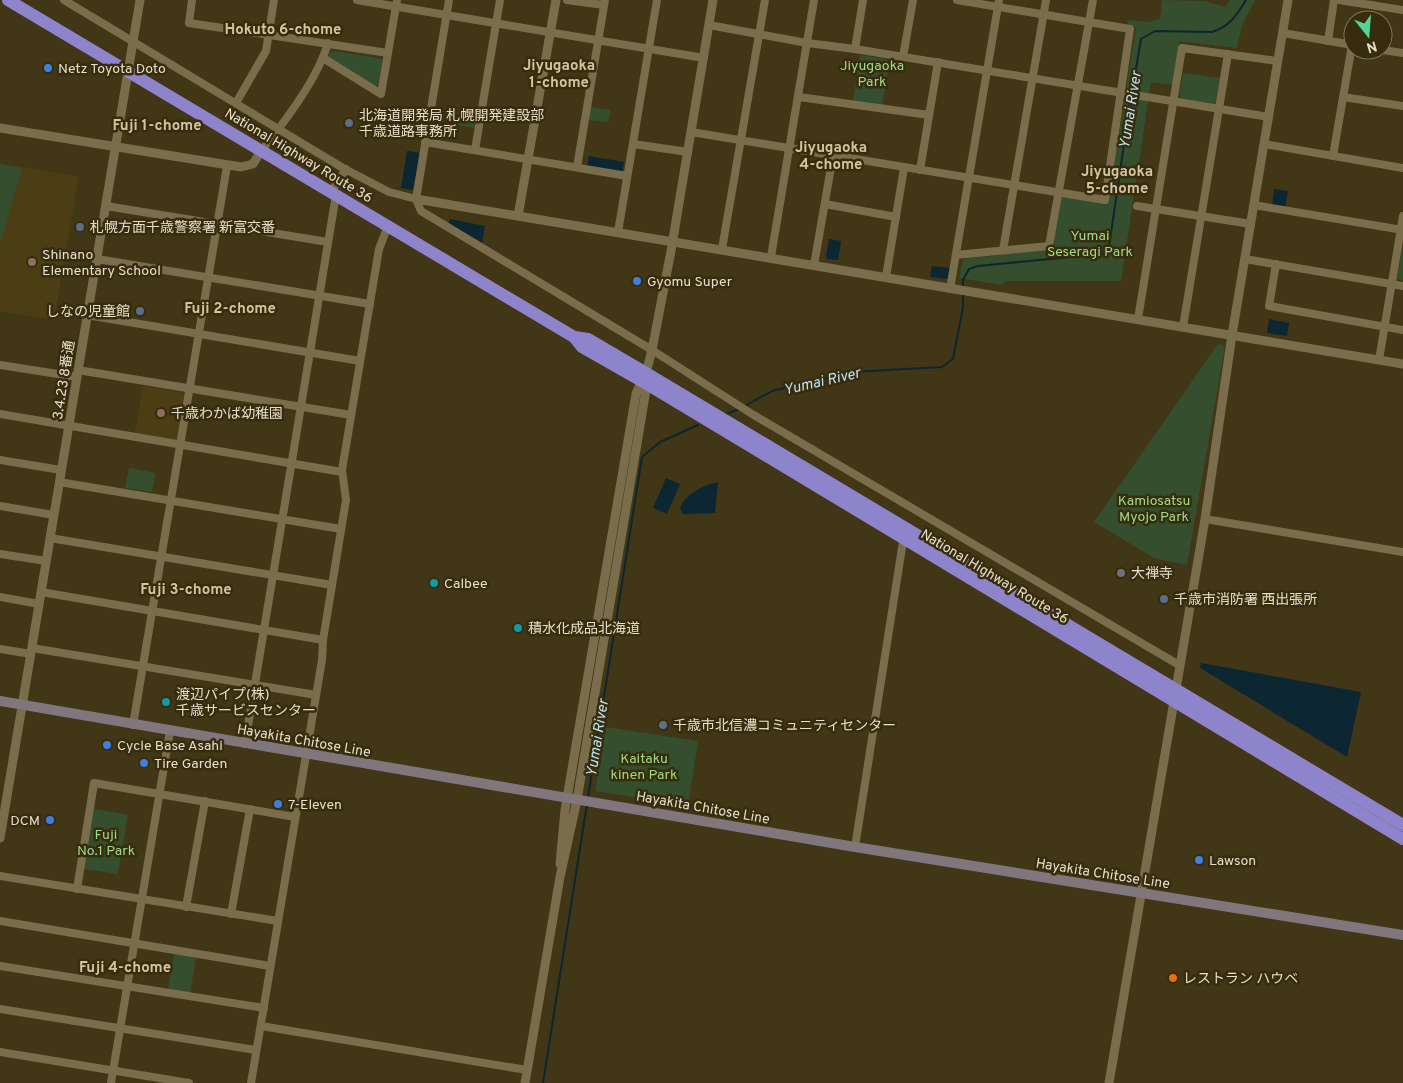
<svg xmlns="http://www.w3.org/2000/svg" width="1403" height="1083" viewBox="0 0 1403 1083" font-family="Overpass,'Noto Sans JP',sans-serif">
<style>
.built{fill:#4b3d14}
.green{fill:#354e2d}
.water{fill:#0c2632}
.lines{fill:none;stroke-linecap:round;stroke-linejoin:round}
.stream{stroke:#0c2632;stroke-width:2}
.minor{stroke:#796d4c;stroke-width:8}
.tertiary{stroke:#796d4c;stroke-width:9}
.secondary{stroke:#81767c;stroke-width:10}
.trunk{stroke:#8e84cc;stroke-width:12}
.shop-dot{fill:#3f7fe0;stroke:#372c0b;stroke-width:2}
.service-dot{fill:#5c6f8a;stroke:#372c0b;stroke-width:2}
.education-dot{fill:#8d6e63;stroke:#372c0b;stroke-width:2}
.worship-dot{fill:#6b7280;stroke:#372c0b;stroke-width:2}
.culture-dot{fill:#0f9aa8;stroke:#372c0b;stroke-width:2}
.food-dot{fill:#e8710a;stroke:#372c0b;stroke-width:2}
.labels{text-anchor:middle;stroke-width:5;stroke-linejoin:round;paint-order:stroke}
.park-label{font-size:14px;fill:#9dda89;stroke:#372c0b}
.poi-label{font-size:14px;fill:#e5decc;stroke:#372c0b;text-anchor:start}
.street-label{font-size:14px;fill:#e5decc;stroke:#372c0b}
.neighbourhood-label{font-size:15px;font-weight:bold;fill:#d2c4a1;stroke:#372c0b}
.water-label{font-size:15px;font-style:italic;fill:#bae2f7;stroke:#372c0b}
</style>
<rect width="100%" height="100%" fill="#413616"/>
<!-- built -->
<g class="built">
<polygon points="0,163 79,177 54,320 0,311"/>
<polygon points="143,386 187,393 179,441 135,434"/>
</g>
<!-- green -->
<g class="green">
<polygon points="1162,0 1205,1 1225,7 1230,0 1255,0 1242,25 1237,48 1179,41 1173,85 1151,82 1121,281 1006,281 1002,285 959,278 963,259 1052,249 1062,197 1108,203 1136,27 1128,25 1128,20 1150,22 1160,18"/>
<polygon points="334,51 383,59 378,84 376,86 328,58 330,52"/>
<polygon points="860,55 890,60 882,106 853,101"/>
<polygon points="1183,73 1220,78 1215,105 1179,100"/>
<polygon points="590,107 611,110 608,122 588,120"/>
<polygon points="458,113 476,116 474,128 456,125"/>
<polygon points="0,164 22,168 0,245"/>
<polygon points="1403,244 1403,280 1397,279"/>
<polygon points="1218,344 1225,346 1187,565 1154,558 1094,522"/>
<polygon points="129,468 156,473 152,492 125,488"/>
<polygon points="605,727 698,741 688,806 595,791"/>
<polygon points="94,809 128,815 118,874 84,869"/>
<polygon points="174,954 196,957 190,994 168,990"/>
</g>
<!-- water -->
<g class="water">
<polygon points="407,151 420,153 413,190 401,188"/>
<polygon points="589,156 624,162 622,173 587,167"/>
<polygon points="1274,189 1288,191 1285,209 1272,207"/>
<polygon points="450,219 485,226 482,243 449,224"/>
<polygon points="829,239 841,241 838,260 827,259 826,255"/>
<polygon points="932,266 950,268 948,279 930,277"/>
<polygon points="1269,319 1289,323 1287,336 1267,333"/>
<polygon points="666,478 680,484 667,514 653,508"/>
<path d="M 718,482 L 715,513 L 683,514 L 680,508 C 685,494 704,485 718,482 Z"/>
<polygon points="1201,663 1361,692 1347,757 1200,668"/>
</g>
<g class="lines">
<!-- stream -->
<g class="stream">
<path d="M 1132,92 L 1141,39 L 1155,31 L 1212,32 C 1229,27 1237,15 1246,0"/>
<polyline points="963,286 963,280 969,269 978,266 1102,254 1109,247 1131,96"/>
<polyline points="745,406 772,391 852,372 942,367 953,359 963,307 963,294"/>
<polyline points="726,414 739,409"/>
<polyline points="588,797 642,457 660,442 698,425"/>
<polyline points="543,1083 587,804"/>
</g>
<!-- minor -->
<g class="minor">
<polyline points="64,0 343,168 389,192 416,199"/>
<polyline points="192,0 189,23 388,53"/>
<polyline points="357,0 704,58"/>
<polyline points="449,0 416,199 421,211 652,350 752,414 1179,665"/>
<polyline points="567,0 604,5"/>
<polyline points="1339,0 1403,10"/>
<polyline points="709,25 807,43 855,49 1269,117"/>
<polyline points="1283,33 1353,45"/>
<polyline points="1328,41 1334,0"/>
<polyline points="855,49 863,0"/>
<polyline points="1383,50 1403,53"/>
<polyline points="903,57 913,0"/>
<polyline points="323,58 381,94 397,0"/>
<polyline points="799,97 929,115"/>
<polyline points="1343,97 1403,106"/>
<polyline points="236,103 266,51 274,0"/>
<polyline points="691,132 1105,200 1130,29 957,0"/>
<polyline points="425,142 627,176"/>
<polyline points="633,144 688,152"/>
<polyline points="1264,144 1403,168"/>
<polyline points="475,150 500,0"/>
<path d="M 261,151 C 284,123 318,78 328,43"/>
<polyline points="1333,156 1352,45"/>
<polyline points="577,167 605,0"/>
<polyline points="920,170 938,62"/>
<polyline points="331,192 346,169"/>
<polyline points="825,204 896,217"/>
<polyline points="1254,205 1403,230"/>
<polyline points="106,206 328,242"/>
<polyline points="1137,206 1251,224"/>
<polyline points="618,232 657,0"/>
<polyline points="722,249 765,0"/>
<polyline points="1003,250 1046,0"/>
<polyline points="956,255 1049,246 1093,0"/>
<polyline points="771,257 814,0"/>
<polyline points="97,259 370,304"/>
<polyline points="1245,259 1403,286"/>
<polyline points="1276,264 1269,306 1403,330"/>
<polyline points="814,265 833,156"/>
<polyline points="886,277 904,168"/>
<polyline points="950,289 999,0"/>
<polyline points="87,315 360,361"/>
<polyline points="1138,319 1182,48 1278,61"/>
<polyline points="1183,327 1228,54"/>
<polyline points="1379,360 1403,216"/>
<polyline points="0,365 77,377"/>
<polyline points="78,370 351,415"/>
<polyline points="0,414 342,472"/>
<polyline points="0,460 61,470"/>
<polyline points="59,482 341,529"/>
<polyline points="0,506 54,515"/>
<polyline points="1205,519 1403,552"/>
<polyline points="50,538 332,585"/>
<polyline points="0,554 46,561"/>
<polyline points="41,592 323,640"/>
<polyline points="0,597 39,604"/>
<polyline points="32,648 316,695"/>
<polyline points="0,649 31,654"/>
<polyline points="133,725 227,166"/>
<polyline points="245,744 336,195"/>
<polyline points="855,847 904,535"/>
<polyline points="0,876 278,921"/>
<polyline points="77,889 94,783 295,817"/>
<polyline points="186,907 205,801"/>
<polyline points="231,914 250,809"/>
<polyline points="0,921 270,966"/>
<polyline points="0,966 264,1008"/>
<polyline points="0,1009 256,1050"/>
<polyline points="261,1026 527,1070"/>
<polyline points="0,1052 189,1083"/>
<polyline points="111,1083 170,731"/>
<polyline points="251,1083 322,660 323,640 346,500 342,470 379,249 388,226"/>
</g>
<!-- tertiary -->
<g class="tertiary">
<polyline points="0,128 241,167 253,164 261,151"/>
<polyline points="416,199 1403,364"/>
<polyline points="518,216 556,0"/>
<polyline points="0,838 140,0"/>
<polyline points="560,864 565,810 636,394 643,377"/>
<polyline points="525,1083 560,877 577,800 647,384 646,373 652,350 671,251 713,0"/>
<polyline points="1109,1083 1205,519 1232,335 1288,0"/>
</g>
<!-- secondary -->
<polyline class="secondary" points="0,701 855,847 1403,935"/>
<!-- trunk -->
<g class="trunk">
<polyline points="8,0 574,337 582,347 647,384 1403,839"/>
<polyline points="574,337 588,339 646,373 1403,825"/>
</g>
</g>
<!-- markers -->
<g class="shop-dot">
<circle cx="48" cy="68" r="5"/>
<circle cx="637" cy="281" r="5"/>
<circle cx="107" cy="745" r="5"/>
<circle cx="144" cy="763" r="5"/>
<circle cx="278" cy="804" r="5"/>
<circle cx="50" cy="820" r="5"/>
<circle cx="1199" cy="860" r="5"/>
</g>
<g class="service-dot">
<circle cx="349" cy="123" r="5"/>
<circle cx="80" cy="227" r="5"/>
<circle cx="140" cy="311" r="5"/>
<circle cx="1164" cy="599" r="5"/>
<circle cx="663" cy="725" r="5"/>
</g>
<g class="education-dot">
<circle cx="32" cy="262" r="5"/>
<circle cx="161" cy="413" r="5"/>
</g>
<circle class="worship-dot" cx="1121" cy="573" r="5"/>
<g class="culture-dot">
<circle cx="434" cy="583" r="5"/>
<circle cx="518" cy="628" r="5"/>
<circle cx="166" cy="702" r="5"/>
</g>
<circle class="food-dot" cx="1173" cy="978" r="5"/>
<g class="labels">
<!-- park labels -->
<g class="park-label">
<text x="872" y="70">Jiyugaoka<tspan x="872" dy="16">Park</tspan></text>
<text x="1090" y="240">Yumai<tspan x="1090" dy="16">Seseragi Park</tspan></text>
<text x="1154" y="505">Kamiosatsu<tspan x="1154" dy="16">Myojo Park</tspan></text>
<text x="644" y="763">Kaitaku<tspan x="644" dy="16">kinen Park</tspan></text>
<text x="106" y="839">Fuji<tspan x="106" dy="16">No.1 Park</tspan></text>
</g>
<!-- poi labels -->
<g class="poi-label">
<text x="58" y="73">Netz Toyota Doto</text>
<text x="359" y="120">北海道開発局 札幌開発建設部<tspan x="359" dy="16">千歳道路事務所</tspan></text>
<text x="90" y="232">札幌方面千歳警察署 新富交番</text>
<text x="42" y="259">Shinano<tspan x="42" dy="16">Elementary School</tspan></text>
<text x="647" y="286">Gyomu Super</text>
<text x="130" y="316" text-anchor="end">しなの児童館</text>
<text x="171" y="418">千歳わかば幼稚園</text>
<text x="1131" y="578">大禅寺</text>
<text x="444" y="588">Calbee</text>
<text x="1174" y="604">千歳市消防署 西出張所</text>
<text x="528" y="633">積水化成品北海道</text>
<text x="176" y="699">渡辺パイプ(株)<tspan x="176" dy="16">千歳サービスセンター</tspan></text>
<text x="673" y="730">千歳市北信濃コミュニティセンター</text>
<text x="117" y="750">Cycle Base Asahi</text>
<text x="154" y="768">Tire Garden</text>
<text x="288" y="809">7-Eleven</text>
<text x="40" y="825" text-anchor="end">DCM</text>
<text x="1209" y="865">Lawson</text>
<text x="1183" y="983">レストラン ハウベ</text>
</g>
<!-- street labels -->
<g class="street-label">
<text transform="translate(299 155) rotate(31)" y="5">National Highway Route 36</text>
<text transform="translate(63 380) rotate(-81)" y="5">3.4.23 8番通</text>
<text transform="translate(995 576) rotate(31)" y="5">National Highway Route 36</text>
<text transform="translate(304 740) rotate(10)" y="5">Hayakita Chitose Line</text>
<text transform="translate(703 807) rotate(10)" y="5">Hayakita Chitose Line</text>
<text transform="translate(1103 873) rotate(9)" y="5">Hayakita Chitose Line</text>
</g>
<!-- neighbourhood labels -->
<g class="neighbourhood-label">
<text x="283" y="34">Hokuto 6-chome</text>
<text x="559" y="70">Jiyugaoka<tspan x="559" dy="17">1-chome</tspan></text>
<text x="157" y="130">Fuji 1-chome</text>
<text x="831" y="152">Jiyugaoka<tspan x="831" dy="17">4-chome</tspan></text>
<text x="1117" y="176">Jiyugaoka<tspan x="1117" dy="17">5-chome</tspan></text>
<text x="230" y="313">Fuji 2-chome</text>
<text x="186" y="594">Fuji 3-chome</text>
<text x="125" y="972">Fuji 4-chome</text>
</g>
<!-- water labels -->
<g class="water-label">
<text transform="translate(1130 110) rotate(-81)" y="5">Yumai River</text>
<text transform="translate(822 381) rotate(-13)" y="5">Yumai River</text>
<text transform="translate(597 738) rotate(-81)" y="5">Yumai River</text>
</g>
</g>
<!-- north arrow -->
<g transform="translate(1368 35) rotate(163)"><circle r="24" fill="#372c0b" stroke="#7d7358"/>
<path d="M0-4L9 19L0 12L-9 19Z" fill="#53d396"/>
<text y="-8" font-size="14" font-weight="bold" text-anchor="middle" fill="#e5decc">N</text>
</g>
</svg>
